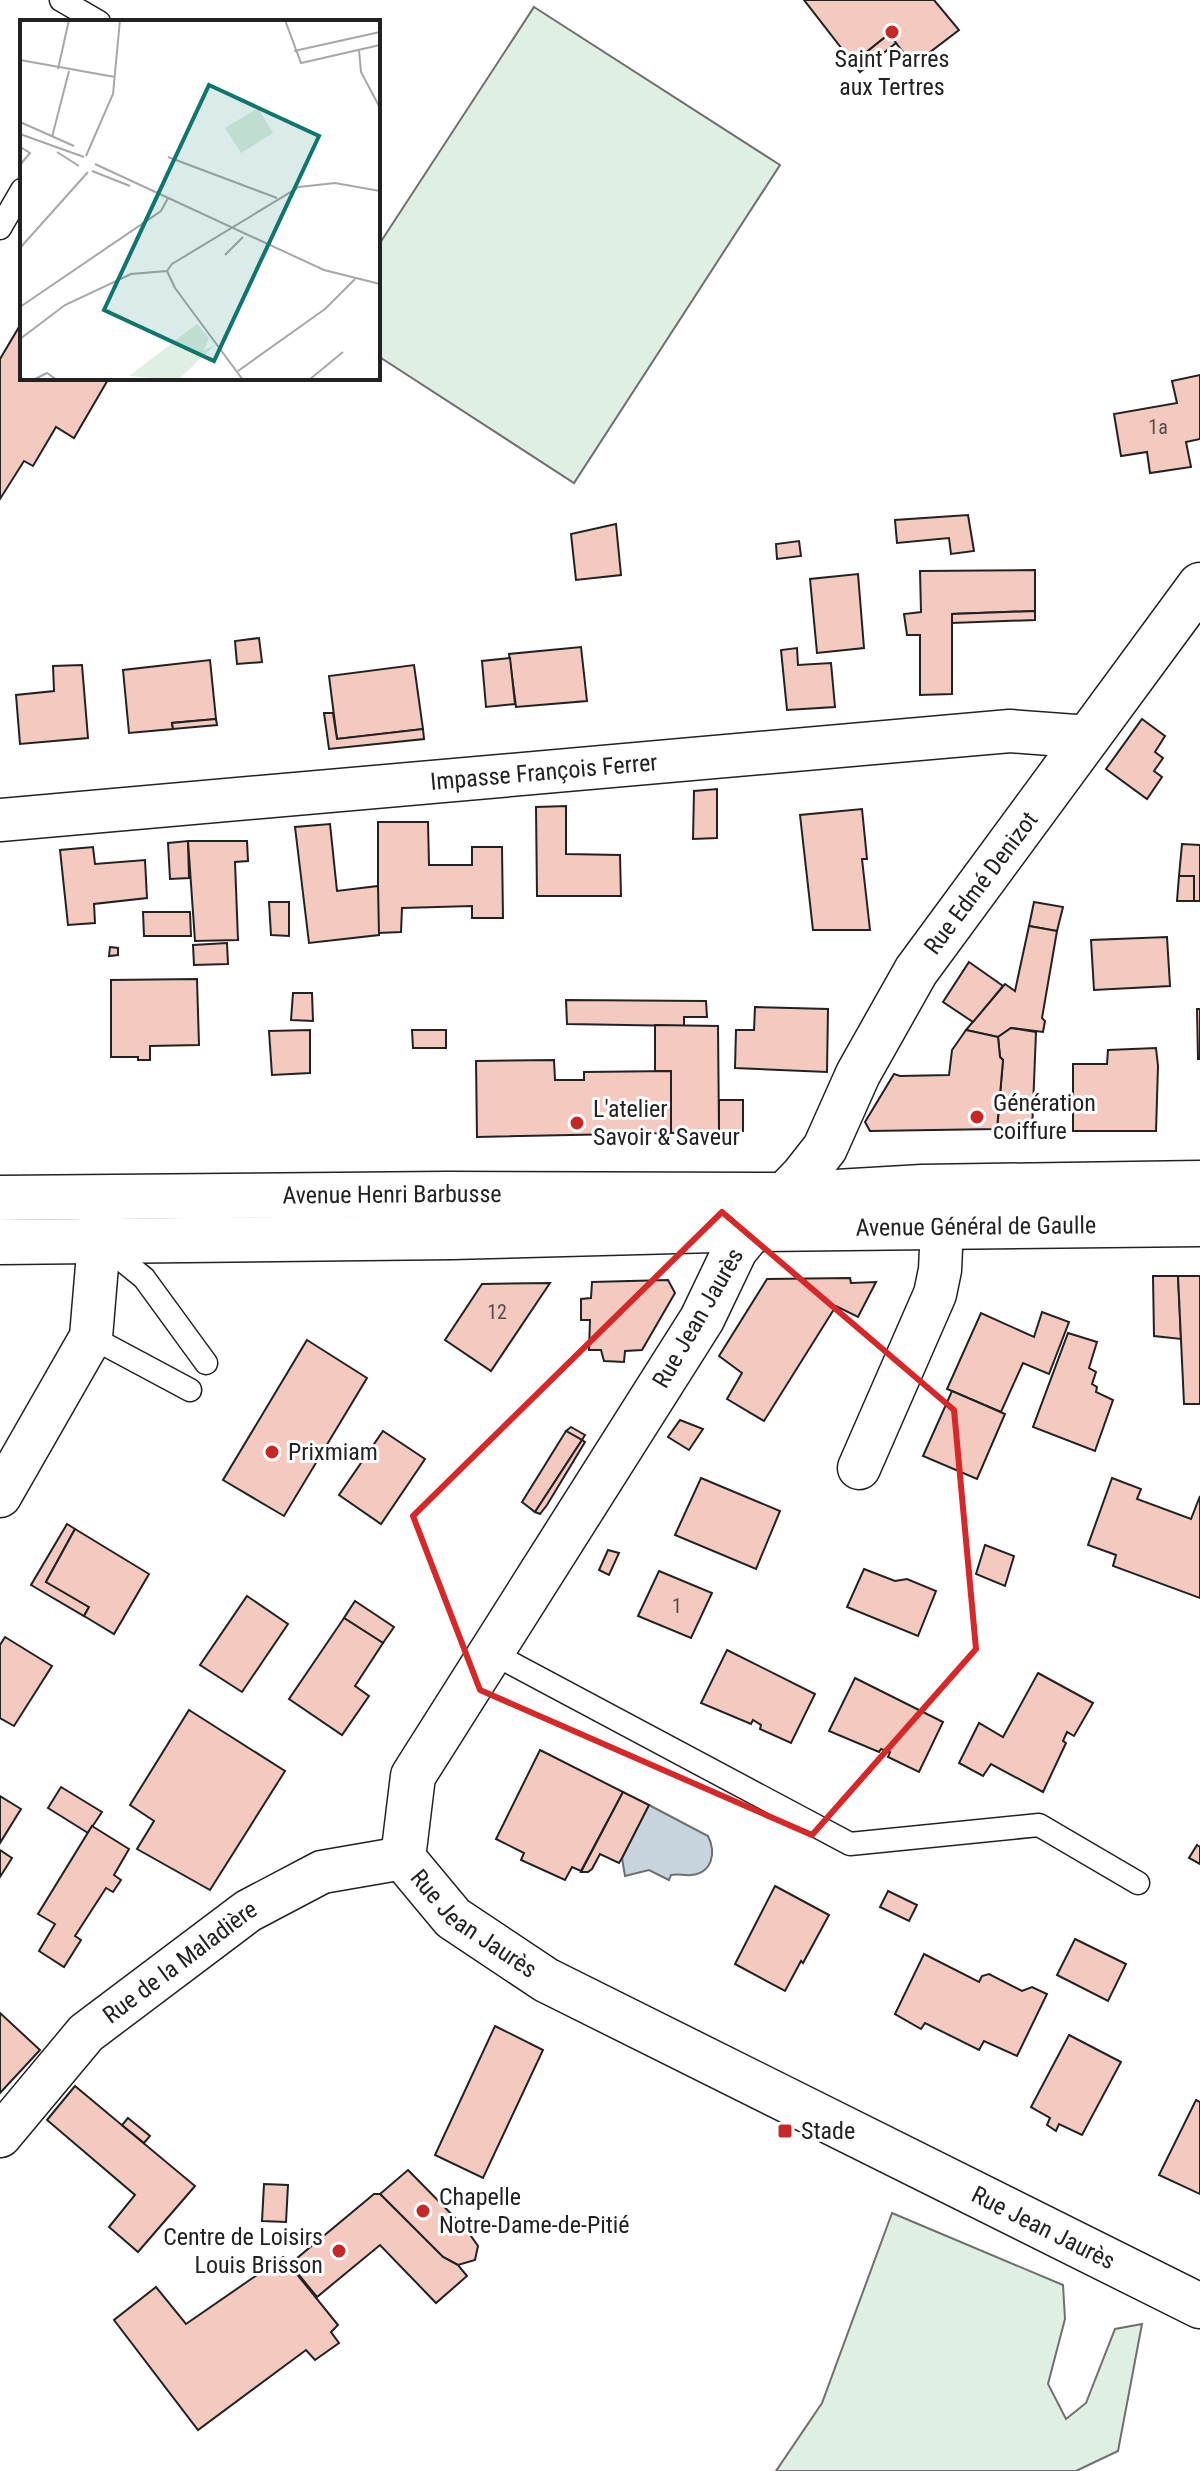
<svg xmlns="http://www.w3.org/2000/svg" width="1200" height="2471" viewBox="0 0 1200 2471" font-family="'Roboto Condensed',sans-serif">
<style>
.green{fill:#e0efe3;stroke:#6f6f6f;stroke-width:2}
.water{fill:#c7d3dd;stroke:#6f6f6f;stroke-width:2}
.building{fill:#f3c9c0;stroke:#222;stroke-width:2}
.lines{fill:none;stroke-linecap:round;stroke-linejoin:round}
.service-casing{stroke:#222;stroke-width:25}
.minor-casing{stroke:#222;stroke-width:45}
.tertiary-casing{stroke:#222;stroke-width:47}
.primary-casing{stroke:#222;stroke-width:47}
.service{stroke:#fff;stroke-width:22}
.minor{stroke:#fff;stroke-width:42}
.tertiary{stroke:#fff;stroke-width:44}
.primary{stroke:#fff;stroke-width:44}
.marked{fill:none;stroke:#d62828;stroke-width:6;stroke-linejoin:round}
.poi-dot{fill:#c62828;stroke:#fff;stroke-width:3}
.labels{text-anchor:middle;stroke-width:6;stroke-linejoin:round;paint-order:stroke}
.number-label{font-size:20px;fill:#564c4a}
.poi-label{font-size:24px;fill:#222;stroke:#fff;text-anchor:start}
.street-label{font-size:24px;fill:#222;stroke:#fff}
.inset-road{fill:none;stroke:#a7a7a7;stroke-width:2}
.view{fill:#0f766e;fill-opacity:0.15;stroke:#0f766e;stroke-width:4}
.inset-edge{fill:none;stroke:#222;stroke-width:4}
</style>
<rect width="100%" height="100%" fill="#fff"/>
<!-- green -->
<g class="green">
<polygon points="534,7 780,165 574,483 378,356 378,246"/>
<polygon points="892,2213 1063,2285 1065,2319 1048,2384 1066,2419 1086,2403 1115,2329 1142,2324 1118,2451 1076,2471 776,2471 822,2403"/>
</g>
<!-- water -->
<path class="water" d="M 649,1805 L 708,1836 C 716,1852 713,1873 691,1875 C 683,1876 679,1873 671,1875 L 669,1880 L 649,1870 L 625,1876 L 622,1858 Z"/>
<!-- building -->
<g class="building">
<polygon points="804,0 934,0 959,30 913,65 889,34 853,63"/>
<polygon points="889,34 896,43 860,72 853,63"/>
<polygon points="22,322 22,378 109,378 74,438 56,427 33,466 24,461 0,499 0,359"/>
<polygon points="1200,375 1200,439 1186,442 1191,467 1150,473 1147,452 1121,456 1114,414 1177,403 1172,381"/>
<polygon points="968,515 974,551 951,554 949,538 897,543 895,520"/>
<polygon points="616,524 621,575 576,580 571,534"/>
<polygon points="799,541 801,556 777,559 776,544"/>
<polygon points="1035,570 1035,611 952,614 952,694 920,695 920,635 907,635 904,614 921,612 920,571"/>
<polygon points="858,574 864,648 817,653 810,579"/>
<polygon points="1035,611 1035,620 952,623 952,614"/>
<polygon points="259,638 262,662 237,664 235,641"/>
<polygon points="581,647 587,701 516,707 509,654"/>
<polygon points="797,648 798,665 831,663 835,707 787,710 781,650"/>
<polygon points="510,658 515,704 486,707 482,661"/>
<polygon points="210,660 216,719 172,723 173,729 129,733 123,670"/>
<polygon points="82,665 88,738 20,744 16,695 54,691 53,666"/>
<polygon points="414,665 423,729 337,739 329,676"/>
<polygon points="324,713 333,713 337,739 423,729 424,739 329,749"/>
<polygon points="216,719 217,725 173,729 172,723"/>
<polygon points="1142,719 1165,736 1155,752 1163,758 1154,771 1162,777 1147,799 1106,769"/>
<polygon points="717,789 717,838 693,839 694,791"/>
<polygon points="566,806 566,854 620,855 621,896 537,896 536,807"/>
<polygon points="862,809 867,859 862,859 870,930 813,930 800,815"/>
<polygon points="378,822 428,822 429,865 472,865 472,847 502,847 503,918 472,918 472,906 402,908 401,932 378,933"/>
<polygon points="330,824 337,891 378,886 379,935 309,943 295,827"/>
<polygon points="188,841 189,878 170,879 168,843"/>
<polygon points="188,841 247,841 248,861 235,862 238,940 195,941"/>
<polygon points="1182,844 1200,845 1200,901 1194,901 1194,876 1179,876"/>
<polygon points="93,847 95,864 145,860 147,898 94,904 95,923 68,925 60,850"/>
<polygon points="1179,876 1194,876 1194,901 1177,901"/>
<polygon points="269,902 289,902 289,936 271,935"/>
<polygon points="1034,902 1063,907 1057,931 1029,926"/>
<polygon points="143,912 190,912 191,936 144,936"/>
<polygon points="1029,926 1057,931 1042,1018 1045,1021 1043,1032 1011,1028 998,1037 966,1030 1005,984 1015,991"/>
<polygon points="1167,937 1170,986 1094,990 1091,940"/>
<polygon points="227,943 228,964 194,965 193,945"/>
<polygon points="110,947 118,948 118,955 109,956"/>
<polygon points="969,962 1003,986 973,1022 943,1002"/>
<polygon points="197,979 199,1045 150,1046 150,1060 138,1060 138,1057 111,1057 111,980"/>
<polygon points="293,993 312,993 313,1021 291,1020"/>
<polygon points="566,1000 706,1001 707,1017 684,1017 684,1026 567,1024"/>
<polygon points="755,1007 828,1009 827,1072 735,1068 736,1030 754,1030"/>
<polygon points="1197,1009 1200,1009 1200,1059 1198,1059"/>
<polygon points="655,1025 718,1026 719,1132 671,1133 671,1071 655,1071"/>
<polygon points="1011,1028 1036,1032 1032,1132 997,1131 1003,1060 1000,1057 998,1037"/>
<polygon points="310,1030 310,1073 272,1075 269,1031"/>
<polygon points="412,1030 446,1030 446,1048 413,1048"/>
<polygon points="966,1030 998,1037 1000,1057 1003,1060 997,1129 870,1131 865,1122 894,1074 900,1076 949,1075 952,1050"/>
<polygon points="1156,1048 1158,1066 1156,1131 1073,1131 1073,1064 1107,1064 1108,1050"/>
<polygon points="554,1060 555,1080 584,1080 584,1072 671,1071 671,1133 477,1137 476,1061"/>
<polygon points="719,1100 743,1100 743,1131 719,1132"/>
<polygon points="1153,1276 1178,1276 1181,1339 1154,1336"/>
<polygon points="1178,1276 1200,1276 1200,1404 1184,1404"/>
<polygon points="850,1278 851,1283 876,1282 858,1317 836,1306 764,1421 727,1399 742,1373 719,1356 767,1279"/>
<polygon points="668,1280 675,1293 642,1350 625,1351 624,1362 604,1361 601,1350 589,1350 590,1320 581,1320 581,1299 591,1298 592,1282"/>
<polygon points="550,1283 491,1371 445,1340 482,1284"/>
<polygon points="1042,1312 1069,1322 1049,1374 1023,1363 1001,1412 947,1389 981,1313 1034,1337"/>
<polygon points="1068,1333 1097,1342 1089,1368 1096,1372 1092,1384 1097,1387 1096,1392 1113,1400 1095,1451 1033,1427"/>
<polygon points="307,1340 367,1378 284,1516 223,1480"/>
<polygon points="952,1391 1005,1414 977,1479 923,1456"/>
<polygon points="680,1420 703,1429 689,1450 668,1437"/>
<polygon points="571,1427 585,1435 582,1440 566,1431"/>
<polygon points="383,1431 425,1459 381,1524 339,1495"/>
<polygon points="566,1431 582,1440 535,1512 522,1502"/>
<polygon points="582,1440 585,1442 547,1505 540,1514 535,1512"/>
<polygon points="701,1478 780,1511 756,1569 675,1535"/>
<polygon points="1112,1478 1141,1489 1137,1499 1191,1519 1200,1496 1200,1598 1113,1566 1116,1555 1088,1545"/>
<polygon points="67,1524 75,1529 46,1582 89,1607 84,1616 31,1585"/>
<polygon points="75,1529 149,1574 114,1634 84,1616 89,1607 46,1582"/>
<polygon points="985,1545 1014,1556 1005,1586 976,1574"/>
<polygon points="608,1550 619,1553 609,1575 599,1570"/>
<polygon points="864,1569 895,1581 907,1579 936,1591 918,1636 847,1607"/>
<polygon points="659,1571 712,1593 691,1638 638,1616"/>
<polygon points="247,1596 288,1624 242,1692 200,1665"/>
<polygon points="355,1601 394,1627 383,1643 344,1618"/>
<polygon points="344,1618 383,1643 355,1686 369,1696 342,1735 289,1699"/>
<polygon points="5,1637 52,1666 14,1726 0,1718 0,1645"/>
<polygon points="727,1650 815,1694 791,1743 760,1729 761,1725 753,1720 751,1724 701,1703"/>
<polygon points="1038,1673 1093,1703 1074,1736 1067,1732 1063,1741 1066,1743 1043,1792 991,1764 983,1776 959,1763 979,1723 1003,1737"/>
<polygon points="855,1678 943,1722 919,1772 888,1757 890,1752 881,1749 879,1752 829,1731"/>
<polygon points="189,1710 285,1771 210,1890 137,1849 154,1821 130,1805"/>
<polygon points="540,1750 623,1792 581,1871 572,1867 565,1880 521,1860 524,1853 496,1839"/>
<polygon points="61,1787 102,1812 88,1833 48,1808"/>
<polygon points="623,1792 649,1805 622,1858 619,1863 600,1854 592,1869 588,1872 581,1872"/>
<polygon points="0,1796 21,1809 0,1843"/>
<polygon points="92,1826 129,1849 114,1875 121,1880 113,1892 106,1888 75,1936 81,1940 64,1967 39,1951 55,1924 38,1914"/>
<polygon points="1197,1845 1200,1847 1200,1864 1189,1858"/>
<polygon points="0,1850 12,1858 0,1877"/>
<polygon points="775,1886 829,1915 803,1963 801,1961 785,1991 735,1964"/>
<polygon points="888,1891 917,1905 909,1921 880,1907"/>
<polygon points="1075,1939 1126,1964 1108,2001 1057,1975"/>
<polygon points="924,1954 979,1982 982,1976 989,1974 1022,1991 1032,1987 1047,1994 1017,2056 984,2041 979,2050 925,2023 921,2029 895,2014"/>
<polygon points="0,2013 40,2050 0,2093"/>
<polygon points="495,2026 543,2050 483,2178 435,2155"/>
<polygon points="1069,2035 1121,2062 1082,2135 1059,2124 1056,2131 1047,2125 1050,2118 1031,2107"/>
<polygon points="75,2086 195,2186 138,2252 109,2227 135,2195 47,2120"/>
<polygon points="1196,2100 1200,2102 1200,2194 1159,2175"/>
<polygon points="128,2118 150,2136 144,2143 122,2125"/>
<polygon points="408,2170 466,2229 478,2246 475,2260 458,2265 443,2257 380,2194"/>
<polygon points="264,2184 288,2185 286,2222 262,2221"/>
<polygon points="374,2194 380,2194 443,2257 458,2265 467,2276 436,2303 380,2245 317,2297 290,2264"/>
<polygon points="283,2257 338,2325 331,2332 339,2343 315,2360 306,2350 198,2430 114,2320 156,2287 186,2324"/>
</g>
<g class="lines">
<defs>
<g id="service">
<polyline points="61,0 99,22"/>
<polyline points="0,228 22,190"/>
<polyline points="102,1244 144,1278 206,1363"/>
<polyline points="91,1337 190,1390"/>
<polyline points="492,1653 850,1844 1039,1825 1138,1883"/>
</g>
<g id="minor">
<path id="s1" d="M 0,820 L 1010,731 L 1089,737"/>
<polyline points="859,1468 935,1294 940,1270 942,1227"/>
<polyline points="0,1496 91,1337 102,1206"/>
<path id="s2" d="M 0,2136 L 86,2033 L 248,1911 L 322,1872 L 403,1858"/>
</g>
<g id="tertiary">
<path id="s3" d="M 1200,585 L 916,971 L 858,1074 L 825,1148 L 803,1176 L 752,1229 L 735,1250 L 702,1319 L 413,1776 L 403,1858 L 453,1918 L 546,1980 L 1200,2306"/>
</g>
<g id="primary">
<path id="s4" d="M 0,1198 L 447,1194 L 785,1195 L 922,1187 L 1200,1183"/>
<path id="s5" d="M 0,1242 L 452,1237 L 752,1229 L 1200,1224"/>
</g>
</defs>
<!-- service casing -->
<use href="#service" class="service-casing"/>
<!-- minor casing -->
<use href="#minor" class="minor-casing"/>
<!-- tertiary casing -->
<use href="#tertiary" class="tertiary-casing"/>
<!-- primary casing -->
<use href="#primary" class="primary-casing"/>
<!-- service -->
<use href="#service" class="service"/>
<!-- minor -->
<use href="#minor" class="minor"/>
<!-- tertiary -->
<use href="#tertiary" class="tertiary"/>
<!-- primary -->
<use href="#primary" class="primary"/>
</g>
<!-- marked area -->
<path class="marked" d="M 722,1212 L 954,1410 L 976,1649 L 812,1835 L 480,1690 L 413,1516 Z"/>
<!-- markers -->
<g class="poi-dot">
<circle cx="892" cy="32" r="8"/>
<circle cx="977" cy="1117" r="8"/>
<circle cx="577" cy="1123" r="8"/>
<circle cx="272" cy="1452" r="8"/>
<rect x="777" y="2123" width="16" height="16" rx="4"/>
<circle cx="423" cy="2211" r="8"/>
<circle cx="339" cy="2251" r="8"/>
</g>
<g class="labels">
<!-- number labels -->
<g class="number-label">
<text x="1158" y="434">1a</text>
<text x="497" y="1319">12</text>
<text x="677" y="1613">1</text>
</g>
<!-- poi labels -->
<g class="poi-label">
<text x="892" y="67" text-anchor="middle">Saint Parres<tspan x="892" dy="28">aux Tertres</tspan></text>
<text x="993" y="1111">Génération<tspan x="993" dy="28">coiffure</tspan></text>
<text x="593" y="1117">L'atelier<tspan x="593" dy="28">Savoir &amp; Saveur</tspan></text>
<text x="288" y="1460">Prixmiam</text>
<text x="801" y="2139">Stade</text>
<text x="439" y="2205">Chapelle<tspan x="439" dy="28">Notre-Dame-de-Pitié</tspan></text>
<text x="323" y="2245" text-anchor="end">Centre de Loisirs<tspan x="323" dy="28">Louis Brisson</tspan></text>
</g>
<!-- street labels -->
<g class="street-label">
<text dy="8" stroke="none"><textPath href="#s1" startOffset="546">Impasse François Ferrer</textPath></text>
<text transform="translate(981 883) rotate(-53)" y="8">Rue Edmé Denizot</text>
<text dy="8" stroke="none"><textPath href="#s4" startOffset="392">Avenue Henri Barbusse</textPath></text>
<text dy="8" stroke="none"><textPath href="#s5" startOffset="976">Avenue Général de Gaulle</textPath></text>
<text transform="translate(698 1318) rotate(-60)" y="8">Rue Jean Jaurès</text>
<text dy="8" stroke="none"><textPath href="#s3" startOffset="1612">Rue Jean Jaurès</textPath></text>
<text dy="8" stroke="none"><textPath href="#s2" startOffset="252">Rue de la Maladière</textPath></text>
<text dy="8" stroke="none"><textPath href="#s3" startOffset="2260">Rue Jean Jaurès</textPath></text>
</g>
</g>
<!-- overview -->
<g transform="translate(20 20)">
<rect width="360" height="360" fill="#fff"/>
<path d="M 238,88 L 253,113 L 221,133 L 205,108 ZM 177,304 L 189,318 L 184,330 L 195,325 L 158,360 L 109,356 Z" fill="#e0efe3"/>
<path class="inset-road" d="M 265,0 L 281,43 L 360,25M 339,30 L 341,52 L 360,88M 274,31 L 360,12M 0,40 L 95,57M 38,49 L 49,0M 0,102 L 54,126M 0,114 L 64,137M 32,117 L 49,51M 0,127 L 10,133 L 0,145M 37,132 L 59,146M 66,136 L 93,74 L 100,0M 148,137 L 257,178M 75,144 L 304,250 L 360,264M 72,151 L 110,166M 0,228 L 68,152M 205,235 L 223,217M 0,287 L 141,191 L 148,178M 0,319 L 45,285 L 111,254 L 147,251M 218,351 L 305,289 L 335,259M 13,360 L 27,353 L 37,360M 223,360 L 155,268 L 147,251 L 152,244 L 279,167 L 315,163 L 360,171M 289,360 L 323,332"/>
<path class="view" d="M 189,65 L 299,116 L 194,341 L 84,290 Z"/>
<rect width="360" height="360" class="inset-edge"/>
</g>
</svg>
